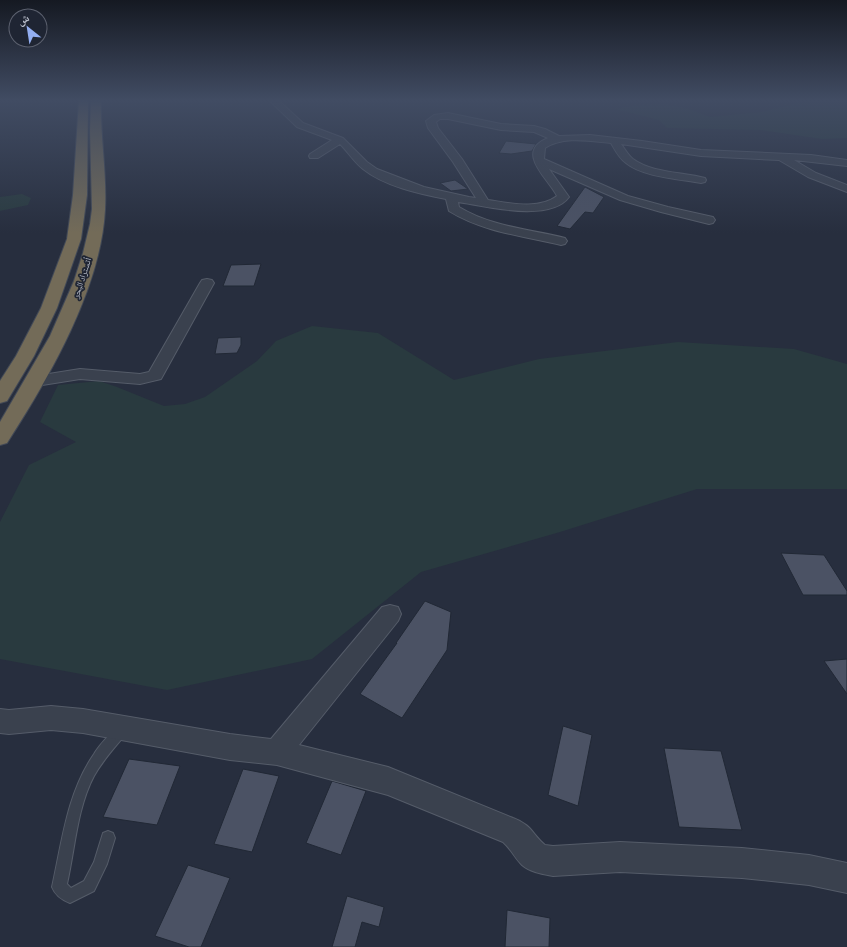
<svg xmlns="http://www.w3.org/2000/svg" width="847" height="947" viewBox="0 0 847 947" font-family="'Source Sans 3','Noto Naskh Arabic',sans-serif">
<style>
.green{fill:#293a3f}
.building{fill:#4b5264;stroke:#212835}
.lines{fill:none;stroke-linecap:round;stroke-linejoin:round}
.lane-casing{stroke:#555c69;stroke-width:2}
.street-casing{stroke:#555c69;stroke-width:2}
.highway-casing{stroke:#424956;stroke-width:2}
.lane{fill:#3a414e;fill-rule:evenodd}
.street{fill:#3a414e;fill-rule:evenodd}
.highway{fill:#736b58;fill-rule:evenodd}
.labels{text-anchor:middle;stroke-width:3.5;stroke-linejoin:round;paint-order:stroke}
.far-street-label{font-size:9px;fill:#b7bcc9;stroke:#1f2533}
</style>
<rect width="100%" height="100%" fill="#272e3e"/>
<!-- green -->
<g class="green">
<polygon points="822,100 847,100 847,138 822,139 761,130 667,128 659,120 615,109 636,105 663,104 686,108 710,117 762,112 797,103"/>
<polygon points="22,194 31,198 28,205 0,211 0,197"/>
<polygon points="312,326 378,333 454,380 539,359 678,342 794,349 847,364 847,489 697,489 560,532 421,572 312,659 167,690 0,659 0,522 29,465 76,442 40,422 58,385 99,381 117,387 164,406 185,404 205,397 257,361 276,341"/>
</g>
<!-- building -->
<g class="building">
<polygon points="506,141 536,144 532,151 511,154 499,153"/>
<polygon points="455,180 468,189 451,191 440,183"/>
<polygon points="585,187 604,197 593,213 585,212 570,229 557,226"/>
<polygon points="261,264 254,286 223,286 231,265"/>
<polygon points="241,337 241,345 237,353 215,354 218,338"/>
<polygon points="781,553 824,555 847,591 847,595 803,595"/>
<polygon points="425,601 451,612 447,650 402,718 360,694 397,643 396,643"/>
<polygon points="847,659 847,694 824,661"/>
<polygon points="563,726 592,735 578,806 548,795"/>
<polygon points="664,748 721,751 742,830 679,827"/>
<polygon points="129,759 180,766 157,825 103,817"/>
<polygon points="243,769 279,776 252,852 214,844"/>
<polygon points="332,781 366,791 341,855 306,843"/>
<polygon points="188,865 230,878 201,947 189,947 155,936"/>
<polygon points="347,896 384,907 379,927 362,922 355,947 332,947"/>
<polygon points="507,910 550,918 549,947 505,947"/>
</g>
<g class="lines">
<defs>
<path id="lane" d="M 122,724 L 126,726 L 128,730 L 126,734 C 115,747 103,760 94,776 C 77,808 75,849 67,884 L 71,888 L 84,881 L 94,862 L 103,833 L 108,831 L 113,833 L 115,838 L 107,864 L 94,891 L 70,903 C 62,900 55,895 52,887 C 62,842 67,793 94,754 C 100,744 109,735 118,726 Z"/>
<g id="street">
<path d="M 269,100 L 278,100 L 303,123 L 343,138 L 367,162 L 377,169 L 424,187 L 469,197 L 476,198 L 453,162 L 428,128 L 426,121 L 434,115 L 448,113 L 501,124 L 534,126 L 545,129 L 559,136 L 590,135 L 642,141 L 701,150 L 811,155 L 847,160 L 847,166 L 794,160 L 816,173 L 847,185 L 847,192 L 808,177 L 779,160 L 701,156 L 621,144 C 625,149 628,155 633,159 C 652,173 682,172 705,178 L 706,180 L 705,182 L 701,183 C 679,179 643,177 626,163 C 619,158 615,150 611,143 C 589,141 563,136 545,148 L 544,159 L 628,196 L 668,207 L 713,217 L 715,220 L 713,223 L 709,224 L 661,212 L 620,200 L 549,169 L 569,197 C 550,223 485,206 458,202 L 459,207 C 492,227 529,229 565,238 L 567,241 L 565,244 L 561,245 C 523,236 483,232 449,211 L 446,199 C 420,194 384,186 363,169 C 354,162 348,152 340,144 L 318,158 L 310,158 L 309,156 L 310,154 L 332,140 L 297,127 ZM 440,119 L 448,119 L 501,130 L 534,132 L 548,138 C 514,152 548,178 557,196 C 538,210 510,203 488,200 L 462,159 L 438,128 L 436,122 Z"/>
<polygon points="207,279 212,280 214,283 161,379 140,384 80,379 36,386 30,384 28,381 30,378 36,376 80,369 140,374 149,372 200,283 202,280"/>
<path d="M 390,605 L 398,607 L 401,614 L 398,621 L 299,745 L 388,767 L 513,818 C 532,825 532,834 545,845 L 553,846 L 620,842 L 742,848 L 809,855 L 847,863 L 847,893 L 809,885 L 742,878 L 620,872 L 553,876 C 543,874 530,872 522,865 C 515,858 511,849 503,842 L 388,795 L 277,765 L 230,760 L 83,733 L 51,730 L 9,734 L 0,733 L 0,709 L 9,710 L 51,706 L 83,709 L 230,734 L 271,739 L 382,607 Z"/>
</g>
<g id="highway">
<polygon points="79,100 87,100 88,102 87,195 81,239 57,308 34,356 7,401 0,403 0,381 16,356 41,308 67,239 73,195"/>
<path d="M 91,100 L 101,100 C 100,137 107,173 105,210 C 101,288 49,378 7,443 L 0,445 L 0,422 L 50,336 L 74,281 L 83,253 L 90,224 L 92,209 L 90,131 Z"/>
</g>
</defs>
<!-- lane casing -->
<use href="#lane" class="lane-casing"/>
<!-- street casing -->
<use href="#street" class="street-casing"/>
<!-- highway casing -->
<use href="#highway" class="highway-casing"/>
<!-- lane -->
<use href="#lane" class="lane"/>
<!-- street -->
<use href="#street" class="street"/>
<!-- highway -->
<use href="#highway" class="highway"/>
</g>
<!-- sky -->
<linearGradient id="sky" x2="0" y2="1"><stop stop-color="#151922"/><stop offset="0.43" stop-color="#414c63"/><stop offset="1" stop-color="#414c63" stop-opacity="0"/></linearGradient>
<rect width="847" height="233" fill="url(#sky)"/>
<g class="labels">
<!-- far-street labels -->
<g class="far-street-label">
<text transform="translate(82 278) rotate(-72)" y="3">أتستراد البحر</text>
</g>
</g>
<!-- north arrow -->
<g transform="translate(28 28) rotate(330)"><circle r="19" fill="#1f2533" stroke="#5c616f"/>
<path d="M0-3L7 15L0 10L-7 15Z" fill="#93aef1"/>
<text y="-6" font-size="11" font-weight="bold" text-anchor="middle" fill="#b7bcc9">ش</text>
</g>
</svg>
